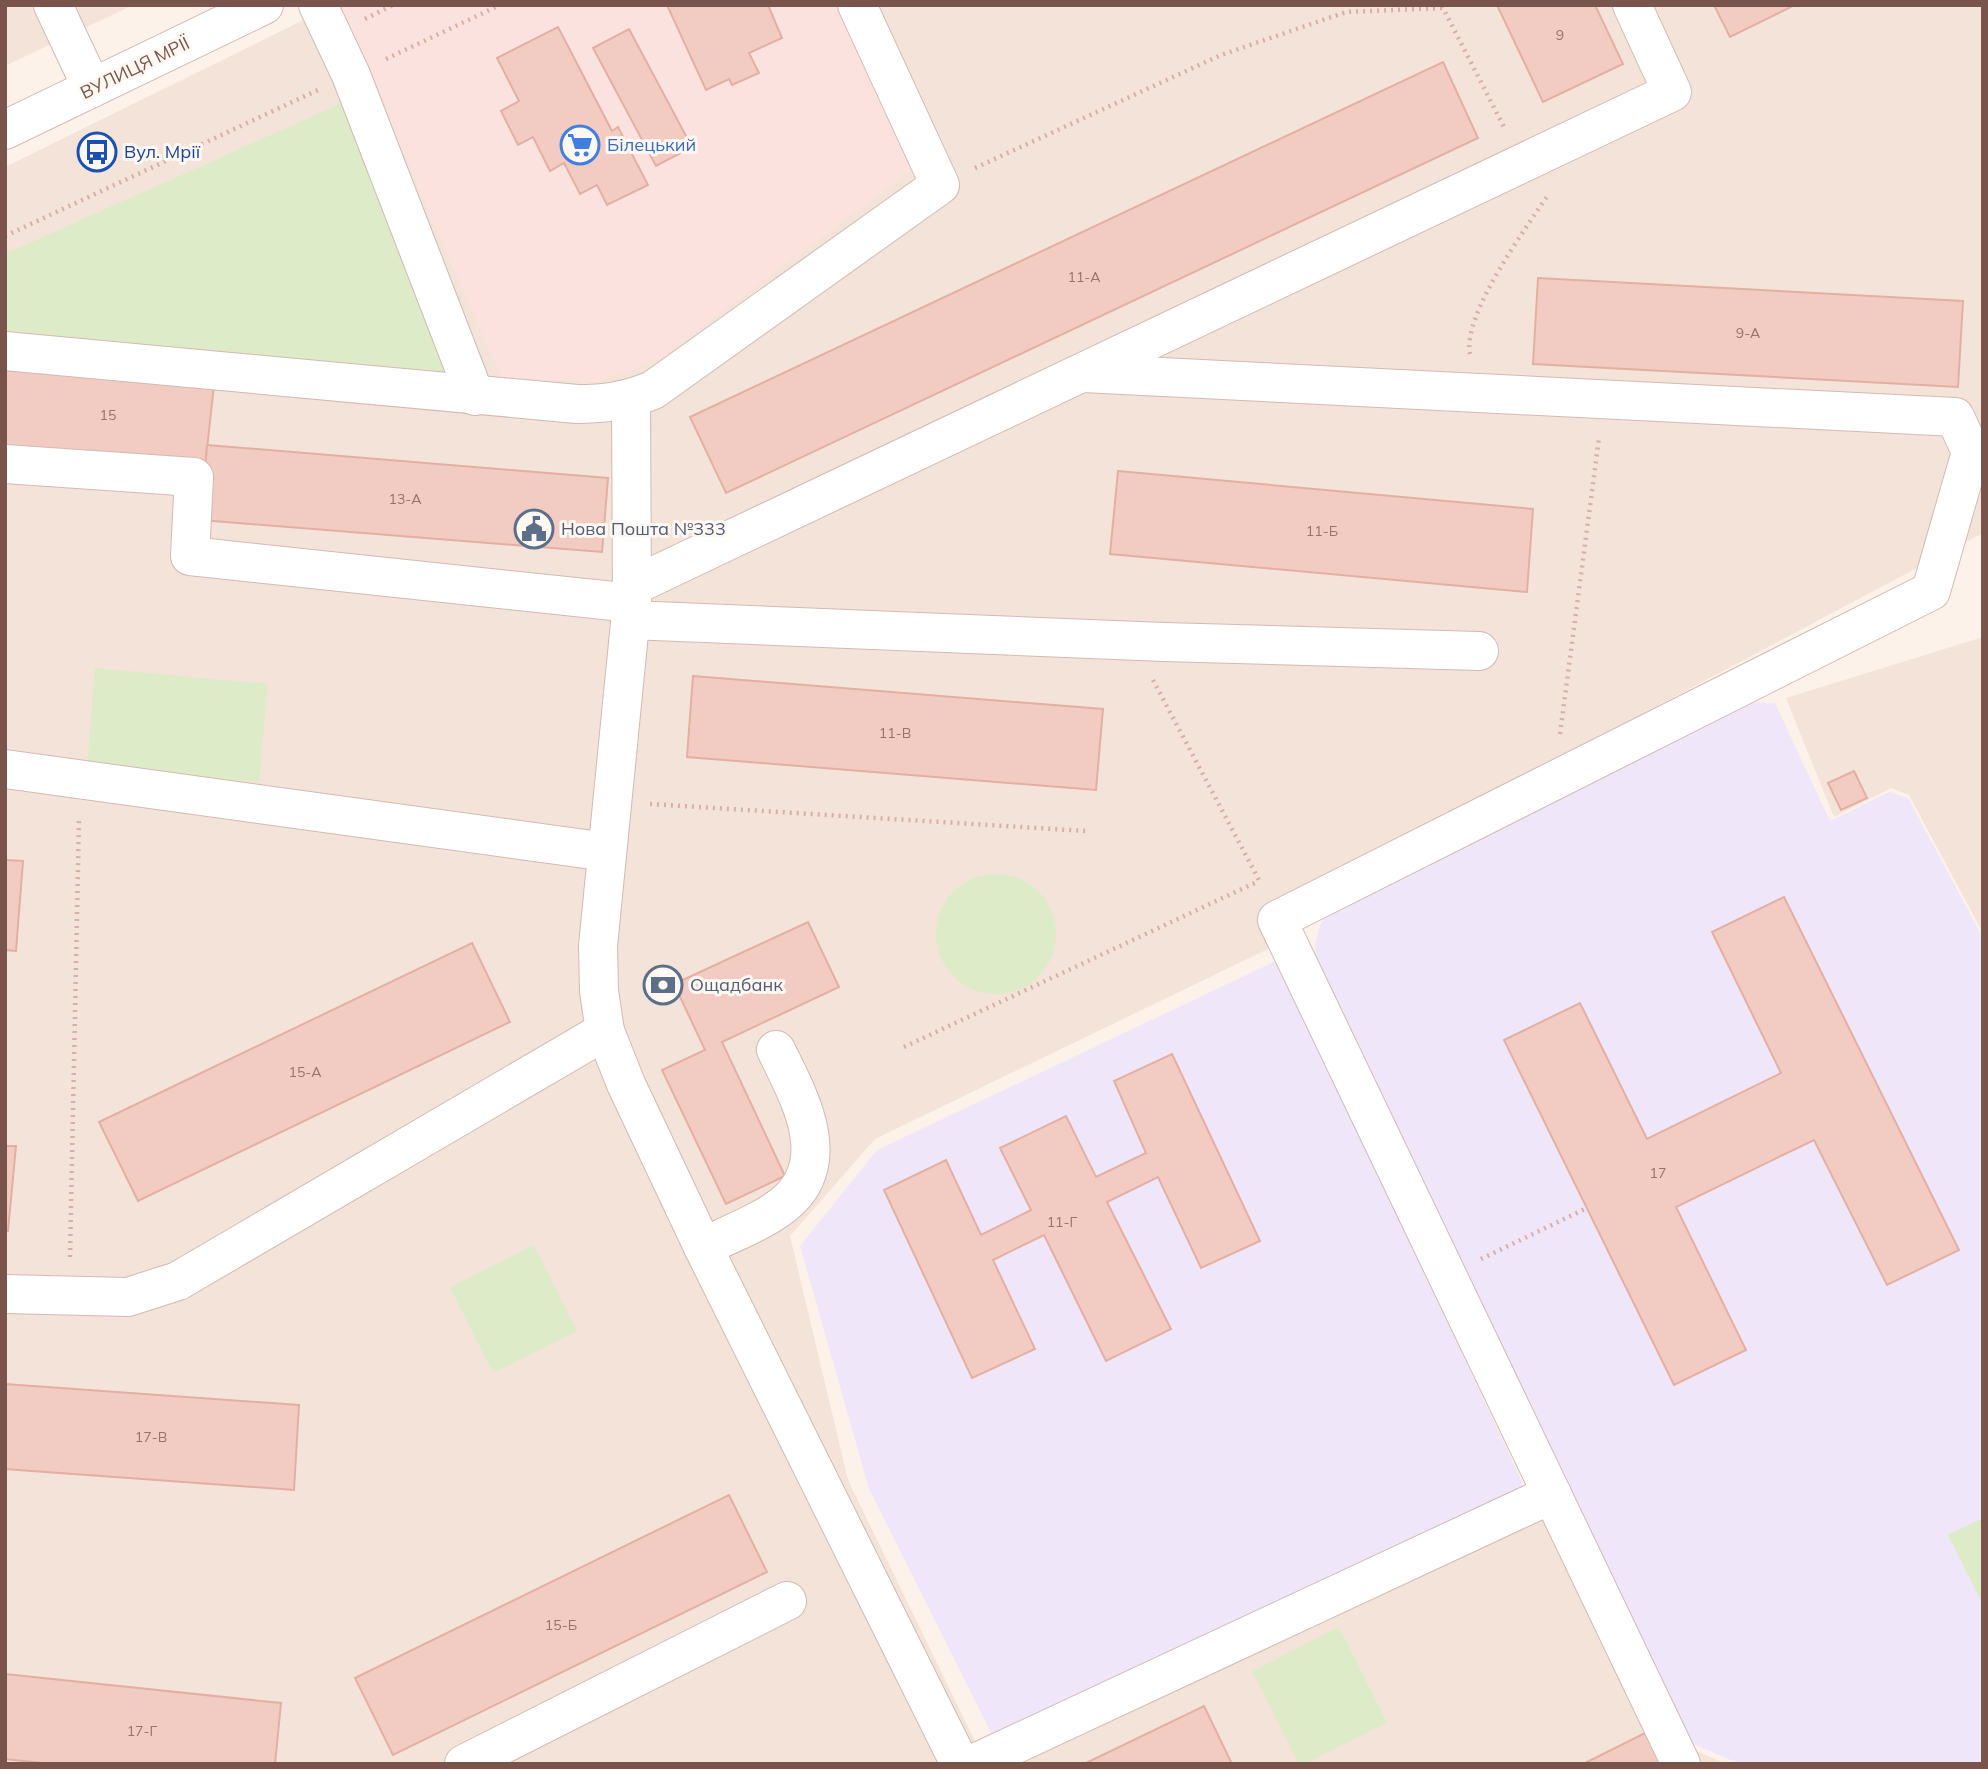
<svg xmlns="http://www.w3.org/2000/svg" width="1988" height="1769" viewBox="0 0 1988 1769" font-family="Mulish,sans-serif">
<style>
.residential{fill:#f4e3d9}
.commercial{fill:#fce2df}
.education{fill:#efe7f9}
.green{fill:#ddebc8}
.building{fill:#f2ccc2;stroke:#e4afa3;stroke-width:2}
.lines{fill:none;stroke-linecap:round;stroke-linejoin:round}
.minor-casing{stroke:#d2bab2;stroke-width:40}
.path{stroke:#d7afa5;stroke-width:4.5;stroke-dasharray:2 5;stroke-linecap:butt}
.minor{stroke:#fff;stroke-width:38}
.labels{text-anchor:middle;stroke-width:6;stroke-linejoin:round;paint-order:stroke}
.number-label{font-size:14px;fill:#96726a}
.street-label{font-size:18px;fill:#78544d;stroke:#fff7f1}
.shop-label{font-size:18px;fill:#366cbe;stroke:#fff7f1;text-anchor:start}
.transit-label{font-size:18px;fill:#164399;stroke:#fff7f1;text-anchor:start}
.service-label{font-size:18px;fill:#4e5e75;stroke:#fff7f1;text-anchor:start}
</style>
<rect width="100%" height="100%" fill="#fcf2ea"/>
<!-- residential -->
<g class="residential">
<polygon points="5,5 133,5 5,66"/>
<polygon points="334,5 912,171 836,5 1983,5 1983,533 1290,901 1268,949 875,1139 790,1236 848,1480 986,1764 5,1764 5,167"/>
<polygon points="1983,637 1983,933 1909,795 1891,788 1834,817 1786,698"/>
<polygon points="1561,1496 1684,1746 1727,1764 1009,1764"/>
</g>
<!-- commercial -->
<polygon class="commercial" points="339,5 836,5 912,170 659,359 596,382 501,377"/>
<!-- education -->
<g class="education">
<polygon points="1749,702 1775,703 1830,821 1889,792 1908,798 1983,938 1983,1764 1740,1764 1689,1742 1316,972 1315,945 1320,925 1334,905"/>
<polygon points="1278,960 1526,1490 996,1743 869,1489 800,1246 877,1150"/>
</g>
<!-- green -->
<g class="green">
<polygon points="342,103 451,381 5,338 5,254"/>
<polygon points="95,668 268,684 259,782 87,767"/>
<circle cx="996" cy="934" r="60"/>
<polygon points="534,1245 577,1331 493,1373 450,1287"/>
<polygon points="1983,1518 1983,1605 1948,1535"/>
<polygon points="1339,1627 1387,1723 1304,1764 1299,1764 1252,1671"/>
</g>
<!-- building -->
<g class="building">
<polygon points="667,5 768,5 782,38 749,53 759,73 732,85 729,79 706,90"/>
<polygon points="1497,5 1595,5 1623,64 1543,102"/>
<polygon points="1714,5 1793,5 1793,6 1730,37"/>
<polygon points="558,27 612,131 618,127 648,185 607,205 597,185 580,194 564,163 550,171 533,137 518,145 501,111 519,101 497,58"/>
<polygon points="629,29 692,147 656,166 593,48"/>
<polygon points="1443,62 1478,138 726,493 690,417"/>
<polygon points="1538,278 1963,301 1958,387 1533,364"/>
<polygon points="5,368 214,385 205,467 5,449"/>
<polygon points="207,445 608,478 602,552 201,520"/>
<polygon points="1118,471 1533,509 1527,592 1110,554"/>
<polygon points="693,676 1103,709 1096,790 687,757"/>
<polygon points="1854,771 1867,798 1841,810 1828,783"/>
<polygon points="5,860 23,861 16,951 5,950"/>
<polygon points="1784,897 1959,1250 1887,1285 1814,1140 1676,1207 1746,1350 1674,1385 1504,1040 1580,1003 1647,1139 1781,1073 1712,932"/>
<polygon points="808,922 839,987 722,1042 785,1176 726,1204 662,1070 705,1050 674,984"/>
<polygon points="472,943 510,1022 138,1201 99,1122"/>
<polygon points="1172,1054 1260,1241 1201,1268 1158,1177 1107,1202 1171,1329 1106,1361 1044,1235 993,1260 1035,1349 972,1378 884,1190 946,1160 981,1235 1031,1210 1000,1148 1066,1116 1096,1177 1146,1153 1114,1081"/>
<polygon points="5,1146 16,1146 8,1231 5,1230"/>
<polygon points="5,1384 299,1405 294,1490 5,1469"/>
<polygon points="729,1495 767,1572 393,1755 355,1678"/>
<polygon points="5,1674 281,1703 275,1764 52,1764 5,1759"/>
<polygon points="1204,1706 1232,1764 1084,1764"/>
<polygon points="1649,1731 1665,1764 1583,1764"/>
</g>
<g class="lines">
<defs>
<g id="minor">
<polyline points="53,5 92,88"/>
<polyline points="318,5 351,75 475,396"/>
<polyline points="5,130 264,5"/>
<path d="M 5,351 L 577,404 C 604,404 627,401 653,390 L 940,185 L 857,5"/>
<polyline points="1083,373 1955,417 1971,452 1931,591 1277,920 1681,1764"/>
<polyline points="631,399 632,603 598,946 599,991 605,1031 626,1084 703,1247 960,1764"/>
<polyline points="5,464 194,477 190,556 632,603"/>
<polyline points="633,586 1672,92 1632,5"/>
<polyline points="630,620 1164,642 1479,651"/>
<polyline points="5,769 607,852"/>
<path d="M 703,1247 C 729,1234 768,1220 789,1200 C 834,1157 798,1095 776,1050"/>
<polyline points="5,1294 128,1297 178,1281 605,1031"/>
<polyline points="464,1764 787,1601"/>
<polyline points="973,1764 1552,1494"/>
</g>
</defs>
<!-- minor casing -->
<use href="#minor" class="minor-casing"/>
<!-- path -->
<g class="path">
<polyline points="1442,6 1505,129"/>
<polyline points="365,19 393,5"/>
<polyline points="386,59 500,5"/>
<polyline points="975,168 1221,55 1346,12 1443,8"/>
<polyline points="5,236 318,90"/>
<path d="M 1470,354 C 1462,315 1526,228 1548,195"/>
<polyline points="1153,680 1260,882"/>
<polyline points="1560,734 1599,438"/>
<polyline points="650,804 1086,831"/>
<polyline points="904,1047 1259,881"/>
<polyline points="70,1257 79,818"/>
<polyline points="1481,1259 1587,1208"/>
</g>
<!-- minor -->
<use href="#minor" class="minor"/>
</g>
<!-- icons -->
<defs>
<symbol id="supermarket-ring" viewBox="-11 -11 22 22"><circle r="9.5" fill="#fff7f1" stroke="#3f7fe0" stroke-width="1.5"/><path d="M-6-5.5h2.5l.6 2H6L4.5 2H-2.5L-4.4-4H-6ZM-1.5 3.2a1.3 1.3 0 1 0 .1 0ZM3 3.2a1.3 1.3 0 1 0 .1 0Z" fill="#3f7fe0"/></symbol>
<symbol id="bus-ring" viewBox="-11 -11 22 22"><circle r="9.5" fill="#fff7f1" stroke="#1a4fb4" stroke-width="1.5"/><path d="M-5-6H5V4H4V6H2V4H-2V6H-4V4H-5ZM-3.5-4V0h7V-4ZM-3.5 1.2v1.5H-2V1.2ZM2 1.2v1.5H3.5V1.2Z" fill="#1a4fb4"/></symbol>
<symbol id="civic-ring" viewBox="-11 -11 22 22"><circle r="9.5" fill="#fff7f1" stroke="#5c6f8a" stroke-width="1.5"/><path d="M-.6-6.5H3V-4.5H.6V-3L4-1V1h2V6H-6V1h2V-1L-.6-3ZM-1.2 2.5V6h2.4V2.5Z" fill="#5c6f8a"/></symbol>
<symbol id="bank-ring" viewBox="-11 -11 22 22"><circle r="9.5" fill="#fff7f1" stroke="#5c6f8a" stroke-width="1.5"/><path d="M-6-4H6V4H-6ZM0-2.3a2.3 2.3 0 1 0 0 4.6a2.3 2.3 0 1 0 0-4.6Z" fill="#5c6f8a"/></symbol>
</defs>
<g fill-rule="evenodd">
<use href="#supermarket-ring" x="558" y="123" width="44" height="44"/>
<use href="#bus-ring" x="75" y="130" width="44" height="44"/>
<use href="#civic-ring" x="512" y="507" width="44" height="44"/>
<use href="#bank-ring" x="641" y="963" width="44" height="44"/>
</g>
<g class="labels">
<!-- number labels -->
<g class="number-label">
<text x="1560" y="40">9</text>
<text x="1084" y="282">11-А</text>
<text x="1748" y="338">9-А</text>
<text x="108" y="420">15</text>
<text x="405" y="504">13-А</text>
<text x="1322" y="536">11-Б</text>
<text x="895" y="738">11-В</text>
<text x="305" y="1077">15-А</text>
<text x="1658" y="1178">17</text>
<text x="1062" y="1227">11-Г</text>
<text x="151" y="1442">17-В</text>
<text x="561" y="1630">15-Б</text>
<text x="142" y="1736">17-Г</text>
</g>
<!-- street labels -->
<g class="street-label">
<text transform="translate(135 68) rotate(-26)" y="6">ВУЛИЦЯ МРІЇ</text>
</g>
<!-- shop labels -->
<g class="shop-label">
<text x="607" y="151">Білецький</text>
</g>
<!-- transit labels -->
<g class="transit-label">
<text x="124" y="158">Вул. Мрії</text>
</g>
<!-- service labels -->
<g class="service-label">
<text x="561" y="535">Нова Пошта №333</text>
<text x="690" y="991">Ощадбанк</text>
</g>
</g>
<!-- border -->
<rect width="1988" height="1769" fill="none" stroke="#78544d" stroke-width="14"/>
</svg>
